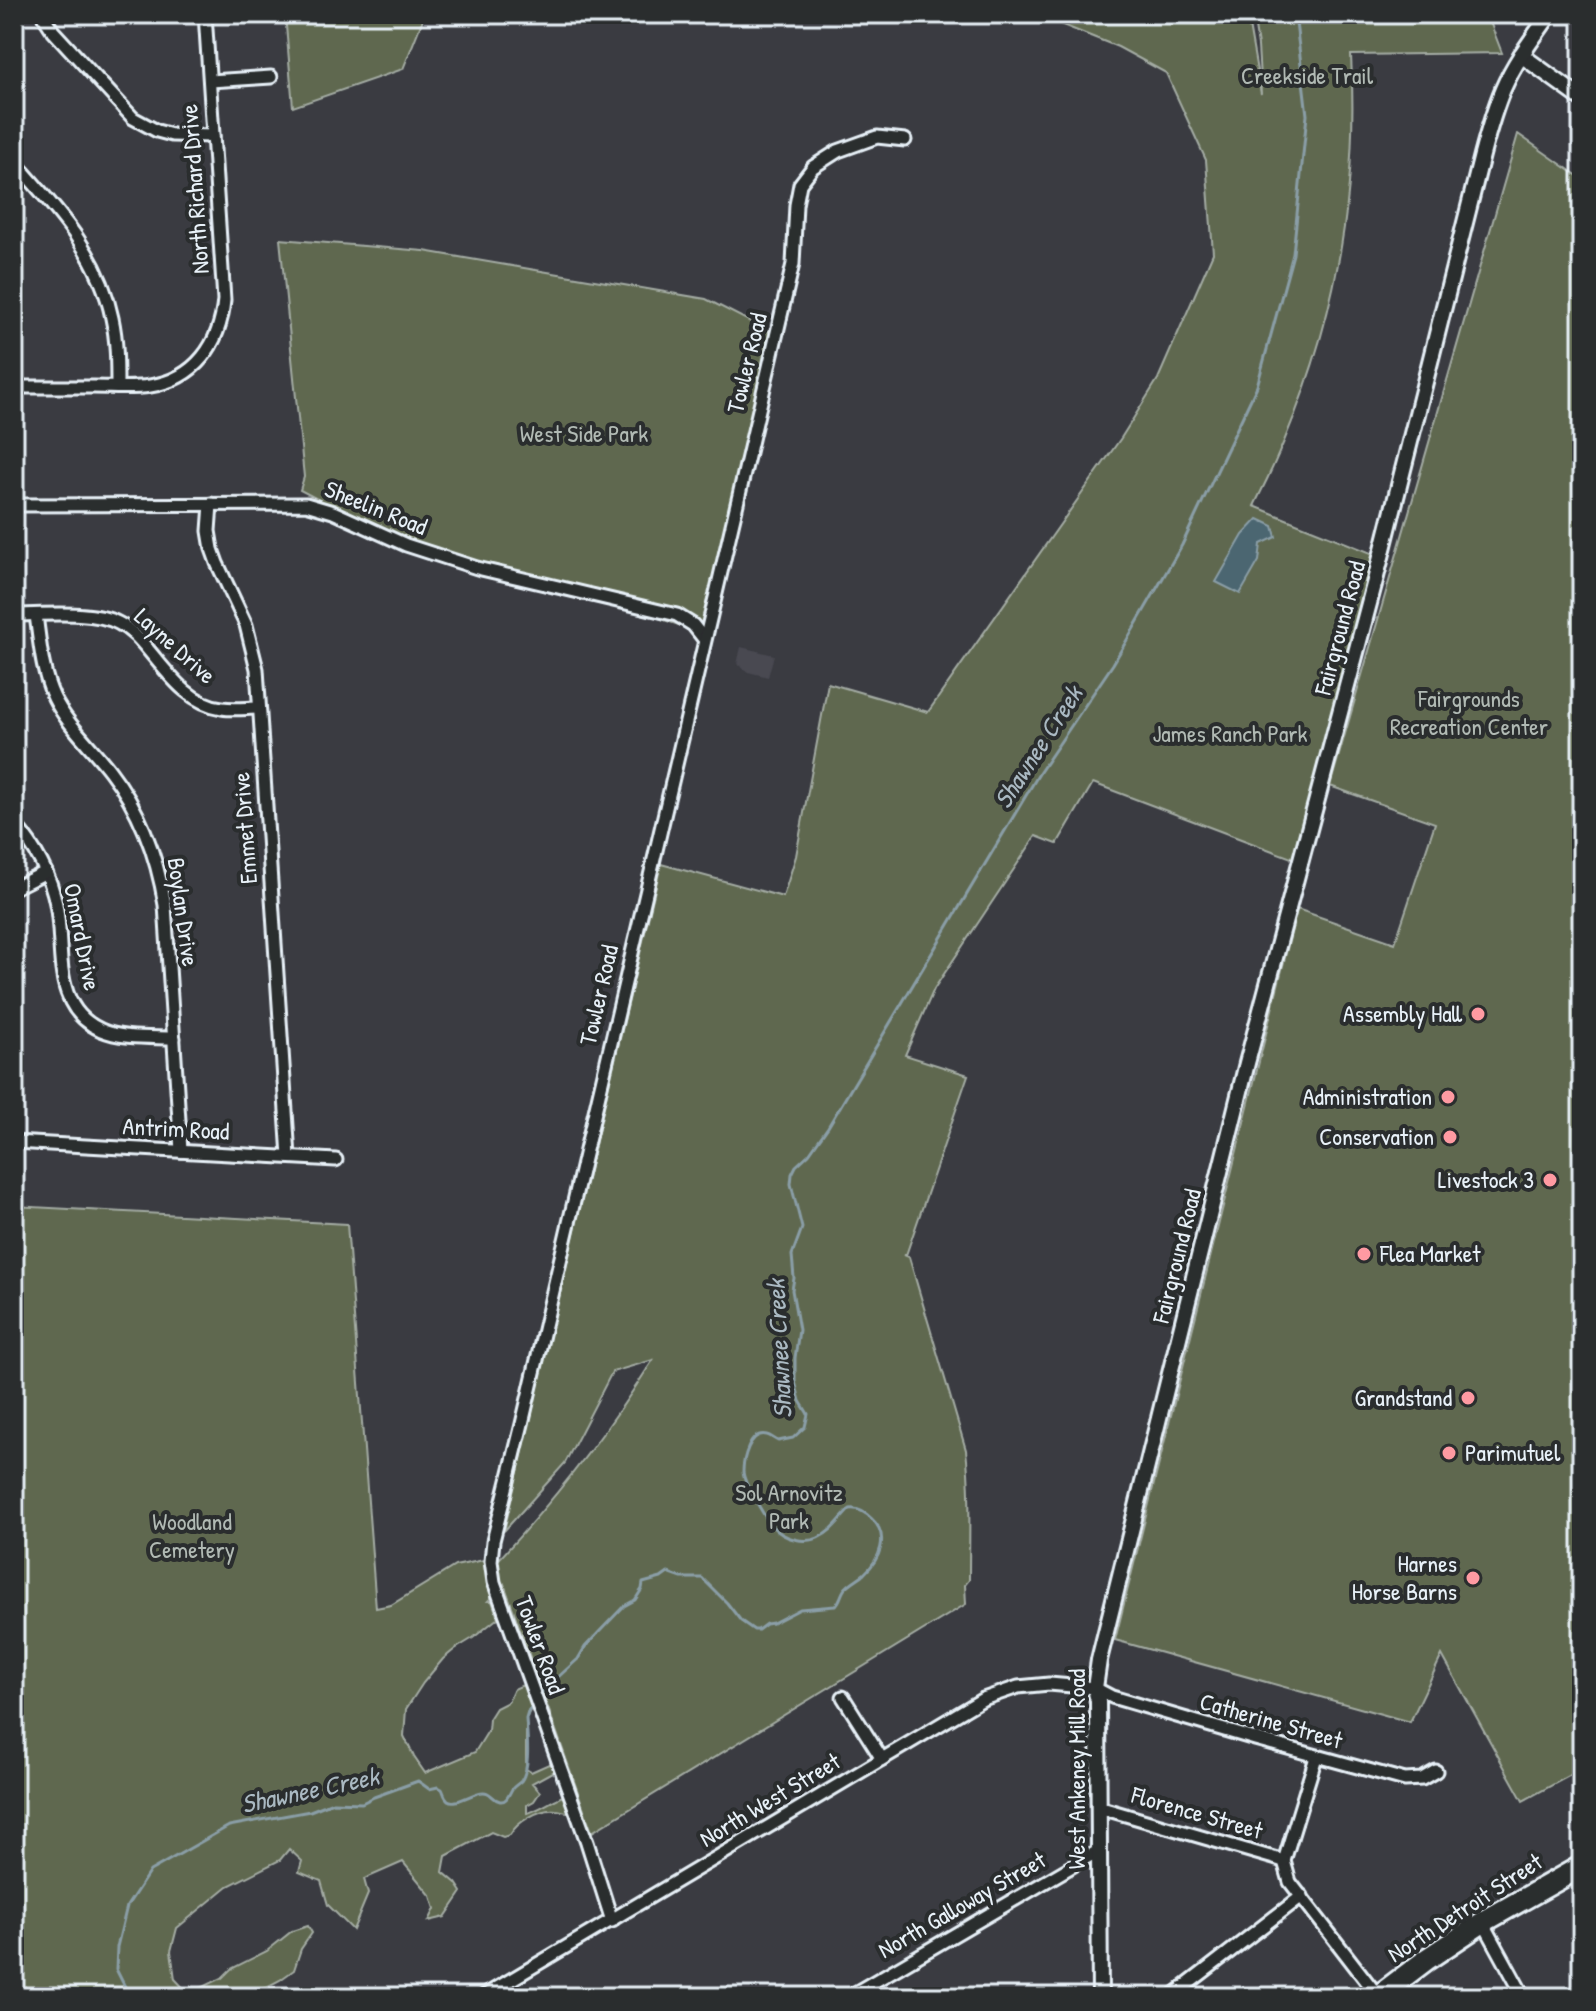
<svg xmlns="http://www.w3.org/2000/svg" width="1596" height="2011" viewBox="0 0 1596 2011" font-family="'Patrick Hand',sans-serif">
<style>
.built{fill:#484851}
.green{fill:#5f684f;stroke:#a4aca4;stroke-width:2}
.water{fill:#4c6671;stroke:#8a9ea7;stroke-width:2}
.lines{fill:none;stroke-linecap:round;stroke-linejoin:round}
.stream{stroke:#8a9ea7;stroke-width:3}
.street-casing{stroke:#e8f1f8;stroke-width:17}
.secondary-casing{stroke:#e8f1f8;stroke-width:20}
.highway-casing{stroke:#e8f1f8;stroke-width:26}
.street{stroke:#2a2d2e;stroke-width:11}
.secondary{stroke:#2a2d2e;stroke-width:14}
.highway{stroke:#2a2d2e;stroke-width:20}
.poi-dot{fill:#ff9aa2;stroke:#2a2d2e;stroke-width:3}
.labels{text-anchor:middle;stroke-width:8;stroke-linejoin:round;paint-order:stroke}
.park-label{font-size:24px;fill:#b1bab4;stroke:#2a2d2e}
.street-label{font-size:24px;fill:#e8f1f8;stroke:#2a2d2e}
.poi-label{font-size:24px;fill:#e8f1f8;stroke:#2a2d2e;text-anchor:end}
.water-label{font-size:26px;font-style:italic;fill:#aab9c2;stroke:#2a2d2e}
</style>
<rect width="100%" height="100%" fill="#3a3b41"/>
<filter id="ink" filterUnits="userSpaceOnUse"><feTurbulence type="fractalNoise" baseFrequency=".0125" numOctaves="2"/><feDisplacementMap in="SourceGraphic" scale="16" xChannelSelector="R" yChannelSelector="G"/><feConvolveMatrix kernelMatrix="1 2 1 2 8 2 1 2 1" color-interpolation-filters="sRGB"/></filter>
<g filter="url(#ink)">
<!-- built -->
<polygon class="built" points="741,647 774,655 768,677 748,672 737,664"/>
<!-- green -->
<g class="green">
<polygon points="285,14 425,14 403,69 293,107"/>
<path d="M 1035,14 L 1247,14 L 1261,94 L 1258,46 L 1253,14 L 1289,14 L 1290,19 L 1309,24 L 1307,14 L 1487,14 L 1502,53 L 1351,55 C 1360,217 1327,362 1254,506 L 1374,554 L 1294,859 L 1093,783 L 1057,844 L 1036,836 L 934,989 L 905,1055 L 968,1075 L 906,1255 L 904,1255 L 909,1257 L 966,1450 C 971,1493 969,1537 969,1580 L 965,1585 L 966,1604 L 592,1832 L 504,1584 L 488,1601 L 492,1601 L 498,1618 L 473,1638 L 455,1649 L 443,1659 L 423,1683 L 406,1709 L 404,1736 L 414,1757 L 425,1773 L 475,1752 L 488,1731 L 489,1719 L 496,1708 L 508,1702 L 514,1689 L 523,1685 L 532,1706 L 526,1719 L 526,1769 L 531,1772 L 551,1763 L 554,1771 L 532,1783 L 540,1792 L 534,1801 L 527,1805 L 527,1813 C 535,1812 553,1800 563,1796 L 569,1812 C 564,1812 560,1810 556,1810 C 540,1808 517,1822 510,1835 L 503,1837 L 491,1832 L 446,1856 L 443,1872 L 456,1883 L 462,1892 L 445,1917 L 429,1921 L 435,1909 L 431,1896 L 403,1862 L 364,1879 L 368,1894 L 353,1930 L 328,1905 L 321,1881 L 299,1872 L 302,1861 L 289,1849 L 280,1860 L 228,1886 L 177,1928 L 171,1951 L 175,1979 L 189,1994 L 222,1978 L 231,1969 L 267,1951 L 292,1931 L 308,1926 L 312,1933 L 301,1949 L 294,1970 L 280,1980 L 248,1997 L 14,1997 L 14,1206 L 347,1224 L 376,1608 L 391,1605 L 455,1566 L 484,1560 L 486,1573 C 549,1507 604,1437 653,1360 L 612,1372 L 565,1463 L 504,1531 L 661,864 L 783,897 L 796,856 L 828,683 L 928,712 L 1121,438 L 1158,379 L 1213,253 L 1206,160 L 1166,73 L 1118,47 Z"/>
<polygon points="1518,134 1582,179 1582,1737 1575,1741 1582,1754 1582,1769 1523,1801 1442,1655 1410,1722 1115,1640 1297,909 1395,943 1435,823 1330,786"/>
<polygon points="280,239 424,251 706,299 776,335 699,632 586,593 406,545 300,490 304,477"/>
</g>
<!-- water -->
<polygon class="water" points="1258,519 1273,526 1276,537 1261,544 1259,561 1240,594 1216,582 1243,535"/>
<g class="lines">
<!-- stream -->
<g class="stream">
<path d="M 538,1699 L 544,1690 L 578,1659 L 585,1647 L 600,1631 L 624,1606 L 635,1600 L 642,1589 L 643,1583 L 661,1578 L 668,1573 L 682,1578 L 702,1578 L 727,1603 L 741,1621 L 754,1630 L 758,1630 L 766,1624 L 773,1623 L 800,1609 L 835,1606 C 841,1601 840,1596 844,1590 C 849,1583 858,1579 864,1574 C 880,1559 890,1536 872,1519 C 865,1512 858,1508 850,1509 C 839,1520 833,1531 818,1538 C 810,1542 802,1541 794,1539 C 773,1534 766,1518 756,1501 C 751,1492 744,1483 743,1472 C 743,1461 749,1430 767,1435 C 771,1436 774,1439 778,1441 L 793,1438 L 805,1427 L 808,1414 L 800,1401 L 795,1381 L 795,1358 L 799,1330 L 792,1290 L 794,1278 L 792,1255 L 802,1228 L 791,1184 L 792,1174 L 796,1166 L 809,1154 L 828,1127 L 1040,772 L 1113,664 L 1182,545 L 1257,386 L 1293,254 L 1307,115 L 1295,14"/>
<path d="M 145,1997 L 126,1989 L 116,1969 L 117,1947 L 127,1906 L 150,1871 L 229,1826 L 310,1811 L 333,1802 L 362,1803 L 374,1797 L 418,1781 L 429,1789 L 438,1787 L 442,1789 C 444,1792 444,1797 448,1800 C 455,1805 470,1795 478,1793 C 492,1789 490,1799 500,1801 C 507,1802 509,1794 512,1789 C 514,1786 518,1784 521,1781 C 531,1768 527,1735 526,1719 L 528,1712 L 533,1705"/>
</g>
<defs>
<g id="street">
<polyline points="42,14 53,31 133,118 157,131 172,135 213,136"/>
<polyline points="210,81 271,77"/>
<path d="M 14,161 C 56,209 99,253 112,318 C 117,341 117,364 117,387"/>
<path d="M 14,387 C 41,387 67,387 94,387 C 112,387 132,389 150,386 C 195,379 220,345 224,300 L 205,14"/>
<polyline points="211,504 209,531 212,549 217,563 246,625 257,669 289,1157"/>
<polyline points="14,505 306,504 333,512 406,545 477,568 677,615 693,625 704,639"/>
<path d="M 14,615 C 43,615 93,610 118,623 C 132,630 141,641 150,652 C 170,676 190,704 222,708 C 234,710 247,708 259,708"/>
<path d="M 36,615 C 40,644 42,672 54,698 C 68,726 92,747 110,771 C 141,811 157,856 165,905 L 181,1151"/>
<path d="M 14,823 C 34,846 50,873 56,904 C 65,948 50,1007 101,1030 C 122,1039 150,1037 174,1038"/>
<polyline points="14,888 46,872"/>
<polyline points="14,1142 336,1160"/>
<polyline points="843,1697 882,1759"/>
<polyline points="1316,1757 1284,1861 1290,1882 1378,1996"/>
<polyline points="1098,1807 1284,1861"/>
<polyline points="612,1921 587,1842 494,1582 491,1561 493,1541 522,1424 793,264 796,205 800,184 813,167 838,151 877,137 905,140"/>
<polyline points="1483,1922 1524,1997"/>
<polyline points="482,1997 983,1699 1018,1687 1049,1684 1095,1688 1112,1697 1255,1739 1405,1780 1422,1779 1436,1771"/>
<polyline points="848,1997 1098,1851"/>
<polyline points="1171,1997 1302,1896"/>
</g>
<g id="secondary">
<polyline points="1521,55 1582,99"/>
<path d="M 1100,1997 L 1098,1701 L 1095,1688 L 1099,1660 L 1247,1063 L 1376,577 L 1482,155 C 1488,132 1494,110 1503,89 C 1515,61 1533,38 1550,14"/>
</g>
<polyline id="highway" points="1377,1997 1426,1960 1483,1922 1582,1866"/>
</defs>
<!-- street casing -->
<use href="#street" class="street-casing"/>
<!-- secondary casing -->
<use href="#secondary" class="secondary-casing"/>
<!-- highway casing -->
<use href="#highway" class="highway-casing"/>
<!-- street -->
<use href="#street" class="street"/>
<!-- secondary -->
<use href="#secondary" class="secondary"/>
<!-- highway -->
<use href="#highway" class="highway"/>
</g>
</g>
<!-- markers -->
<g class="poi-dot">
<circle cx="1478" cy="1014" r="8"/>
<circle cx="1448" cy="1097" r="8"/>
<circle cx="1450" cy="1137" r="8"/>
<circle cx="1550" cy="1180" r="8"/>
<circle cx="1364" cy="1254" r="8"/>
<circle cx="1468" cy="1398" r="8"/>
<circle cx="1449" cy="1453" r="8"/>
<circle cx="1473" cy="1578" r="8"/>
</g>
<g class="labels">
<!-- park labels -->
<g class="park-label">
<text x="1307" y="84">Creekside Trail</text>
<text x="584" y="442">West Side Park</text>
<text x="1469" y="707">Fairgrounds<tspan x="1469" dy="28">Recreation Center</tspan></text>
<text x="1230" y="742">James Ranch Park</text>
<text x="789" y="1501">Sol Arnovitz<tspan x="789" dy="28">Park</tspan></text>
<text x="192" y="1530">Woodland<tspan x="192" dy="28">Cemetery</tspan></text>
</g>
<!-- street labels -->
<g class="street-label">
<text transform="translate(195 189) rotate(-94)" y="8">North Richard Drive</text>
<text transform="translate(747 363) rotate(-76)" y="8">Towler Road</text>
<text transform="translate(376 508) rotate(22)" y="8">Sheelin Road</text>
<text transform="translate(1340 628) rotate(-75)" y="8">Fairground Road</text>
<text transform="translate(175 646) rotate(42)" y="8">Layne Drive</text>
<text transform="translate(245 828) rotate(-94)" y="8">Emmet Drive</text>
<text transform="translate(183 912) rotate(82)" y="8">Boylan Drive</text>
<text transform="translate(82 937) rotate(79)" y="8">Omard Drive</text>
<text transform="translate(599 995) rotate(-77)" y="8">Towler Road</text>
<text transform="translate(176 1129) rotate(3)" y="8">Antrim Road</text>
<text transform="translate(1177 1256) rotate(-76)" y="8">Fairground Road</text>
<text transform="translate(540 1645) rotate(70)" y="8">Towler Road</text>
<text transform="translate(1271 1721) rotate(16)" y="8">Catherine Street</text>
<text transform="translate(1077 1769) rotate(-90)" y="8">West Ankeney Mill Road</text>
<text transform="translate(770 1800) rotate(-31)" y="8">North West Street</text>
<text transform="translate(1197 1813) rotate(16)" y="8">Florence Street</text>
<text transform="translate(962 1905) rotate(-30)" y="8">North Galloway Street</text>
<text transform="translate(1465 1908) rotate(-33)" y="8">North Detroit Street</text>
</g>
<!-- poi labels -->
<g class="poi-label">
<text x="1462" y="1022">Assembly Hall</text>
<text x="1432" y="1105">Administration</text>
<text x="1434" y="1145">Conservation</text>
<text x="1534" y="1188">Livestock 3</text>
<text x="1380" y="1262" text-anchor="start">Flea Market</text>
<text x="1452" y="1406">Grandstand</text>
<text x="1465" y="1461" text-anchor="start">Parimutuel</text>
<text x="1457" y="1572">Harnes<tspan x="1457" dy="28">Horse Barns</tspan></text>
</g>
<!-- water labels -->
<g class="water-label">
<text transform="translate(1038 747) rotate(-57)" y="9">Shawnee Creek</text>
<text transform="translate(779 1349) rotate(-93)" y="9">Shawnee Creek</text>
<text transform="translate(310 1790) rotate(-12)" y="9">Shawnee Creek</text>
</g>
</g>
<!-- margin -->
<rect width="1596" height="2011" fill="none" stroke="#2a2d2e" stroke-width="48"/>
<rect x="24" y="24" width="1548" height="1963" fill="none" stroke="#e8f1f8" stroke-width="3" filter="url(#ink)"/>
</svg>
